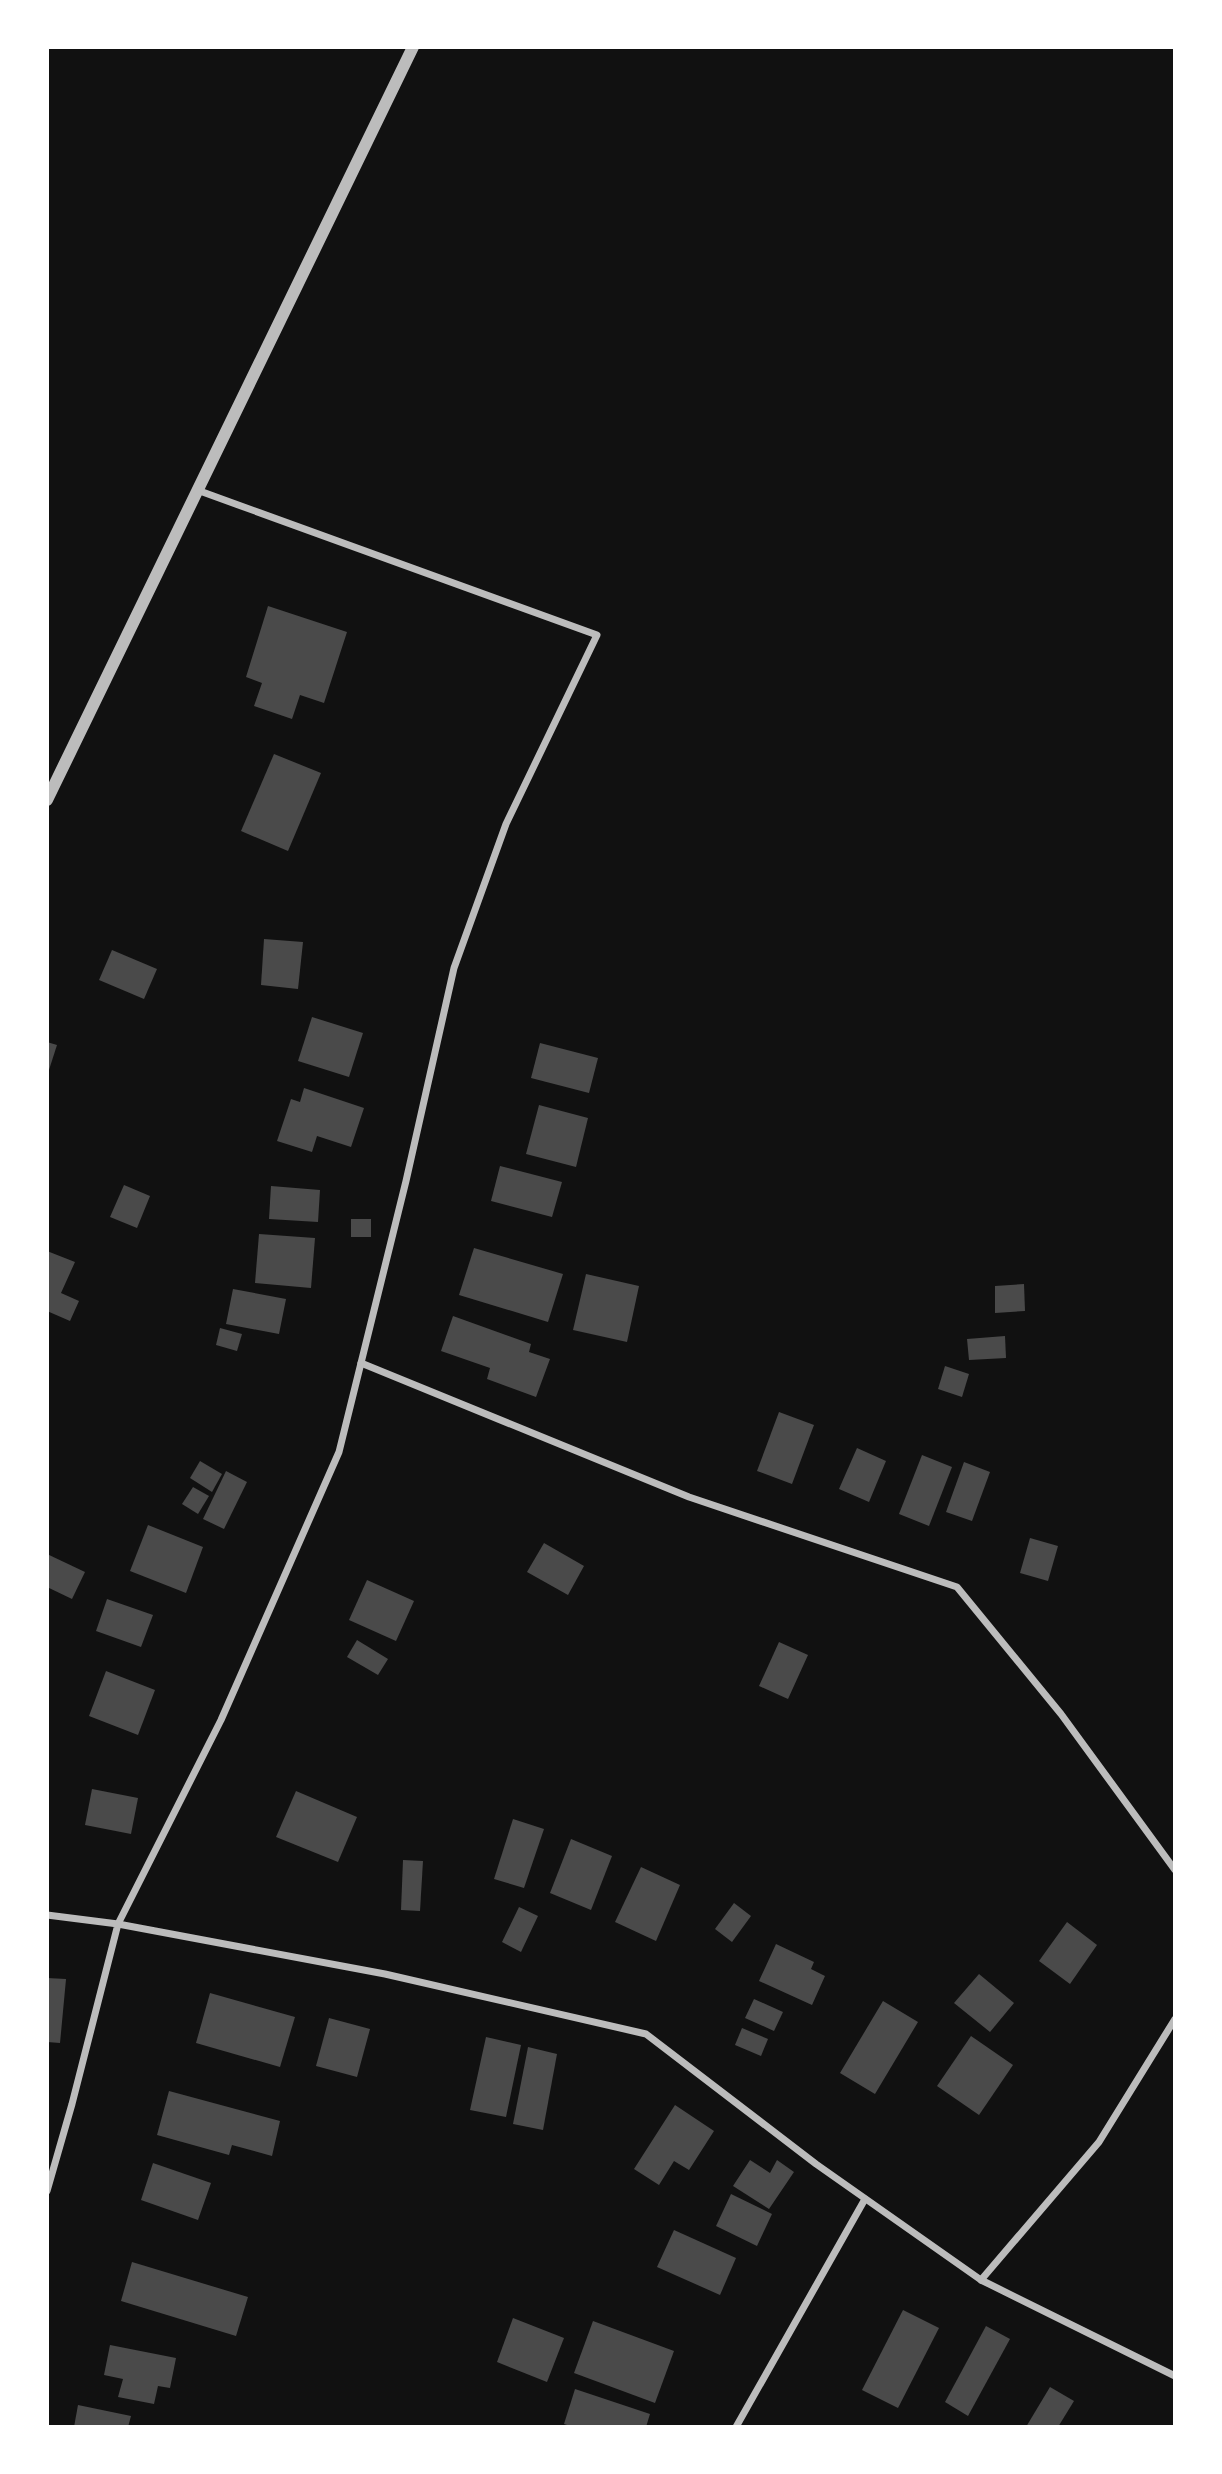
<svg xmlns="http://www.w3.org/2000/svg" width="1222" height="2474" viewBox="0 0 1222 2474" font-family="Raleway,sans-serif">
<style>
.building{fill:#4a4a4a}
.lines{fill:none;stroke-linecap:round;stroke-linejoin:round}
.minor{stroke:#bcbcbc;stroke-width:7}
.tertiary{stroke:#bcbcbc;stroke-width:12}
</style>
<rect width="100%" height="100%" fill="#111"/>
<!-- building -->
<g class="building">
<polygon points="268,606 347,632 324,703 300,695 292,719 254,706 262,683 246,677"/>
<polygon points="274,754 321,773 288,851 241,831"/>
<polygon points="264,939 303,942 298,989 261,985"/>
<polygon points="112,950 157,969 144,999 99,980"/>
<polygon points="312,1017 363,1033 349,1077 298,1061"/>
<polygon points="47,1042 57,1045 48,1073 47,1073"/>
<polygon points="540,1043 598,1058 589,1093 531,1078"/>
<polygon points="304,1088 364,1108 351,1147 317,1136 312,1152 277,1141 291,1099 300,1102"/>
<polygon points="539,1105 588,1118 576,1167 526,1154"/>
<polygon points="500,1166 562,1182 552,1217 491,1201"/>
<polygon points="124,1185 150,1196 137,1228 110,1217"/>
<polygon points="271,1186 320,1190 318,1222 269,1219"/>
<rect x="351" y="1219" width="20" height="18"/>
<polygon points="259,1234 315,1238 311,1288 255,1283"/>
<polygon points="474,1248 563,1274 548,1322 459,1295"/>
<polygon points="47,1251 75,1262 61,1293 79,1301 70,1321 47,1311"/>
<polygon points="586,1274 639,1286 627,1342 573,1330"/>
<polygon points="1024,1284 1025,1311 995,1313 995,1286"/>
<polygon points="233,1289 286,1299 279,1334 226,1324"/>
<polygon points="453,1316 531,1344 529,1352 550,1359 536,1397 487,1379 490,1368 441,1351"/>
<polygon points="220,1328 242,1334 237,1351 216,1345"/>
<polygon points="1005,1336 1006,1358 969,1360 967,1339"/>
<polygon points="945,1366 969,1374 962,1397 938,1389"/>
<polygon points="779,1412 814,1425 792,1484 757,1471"/>
<polygon points="857,1448 886,1461 869,1502 839,1489"/>
<polygon points="922,1455 952,1467 929,1526 899,1514"/>
<polygon points="200,1461 222,1474 212,1492 190,1478"/>
<polygon points="964,1462 990,1472 972,1521 946,1512"/>
<polygon points="226,1471 247,1482 224,1529 203,1519"/>
<polygon points="193,1487 209,1496 198,1514 182,1504"/>
<polygon points="148,1525 203,1547 186,1593 130,1571"/>
<polygon points="1030,1538 1058,1546 1048,1581 1020,1573"/>
<polygon points="544,1543 584,1566 568,1595 527,1572"/>
<polygon points="47,1554 85,1572 72,1599 47,1587"/>
<polygon points="367,1580 414,1601 396,1641 349,1620"/>
<polygon points="107,1599 153,1615 141,1647 96,1631"/>
<polygon points="357,1640 388,1659 378,1675 347,1657"/>
<polygon points="779,1642 808,1655 788,1699 759,1686"/>
<polygon points="106,1671 155,1690 138,1735 89,1716"/>
<polygon points="92,1789 138,1798 131,1834 85,1825"/>
<polygon points="296,1791 357,1817 338,1862 276,1837"/>
<polygon points="513,1819 544,1829 524,1888 494,1879"/>
<polygon points="571,1839 612,1856 591,1910 550,1893"/>
<polygon points="403,1860 423,1861 420,1911 401,1910"/>
<polygon points="641,1867 680,1885 656,1941 615,1922"/>
<polygon points="734,1903 751,1916 732,1942 715,1929"/>
<polygon points="519,1907 538,1916 521,1952 502,1942"/>
<polygon points="1067,1922 1097,1945 1070,1984 1039,1961"/>
<polygon points="776,1944 814,1962 811,1969 825,1976 812,2005 759,1981"/>
<polygon points="979,1974 1014,2003 990,2032 954,2003"/>
<polygon points="47,1978 66,1979 60,2043 47,2042"/>
<polygon points="210,1993 295,2017 280,2067 196,2043"/>
<polygon points="754,1999 783,2012 774,2031 745,2018"/>
<polygon points="883,2001 918,2022 875,2094 840,2073"/>
<polygon points="329,2018 370,2029 357,2077 316,2066"/>
<polygon points="742,2028 768,2039 761,2056 735,2045"/>
<polygon points="971,2036 1013,2065 979,2115 937,2086"/>
<polygon points="486,2037 521,2045 506,2117 470,2110"/>
<polygon points="528,2047 557,2054 543,2130 513,2124"/>
<polygon points="169,2091 280,2121 272,2156 232,2145 229,2155 157,2135"/>
<polygon points="675,2105 714,2131 689,2170 674,2161 659,2185 634,2169"/>
<polygon points="750,2160 770,2173 777,2160 794,2172 769,2209 733,2186"/>
<polygon points="153,2163 211,2183 198,2220 141,2200"/>
<polygon points="731,2194 772,2214 757,2246 716,2226"/>
<polygon points="674,2230 736,2258 720,2295 657,2267"/>
<polygon points="132,2262 248,2297 236,2336 121,2301"/>
<polygon points="903,2310 939,2328 898,2408 862,2390"/>
<polygon points="513,2318 564,2338 547,2382 497,2362"/>
<polygon points="593,2321 674,2351 655,2403 574,2373"/>
<polygon points="986,2326 1010,2339 968,2416 945,2402"/>
<polygon points="110,2345 176,2358 170,2388 158,2386 154,2404 118,2397 123,2379 104,2375"/>
<polygon points="1050,2387 1074,2401 1058,2427 1026,2427"/>
<polygon points="575,2389 650,2414 646,2427 573,2427 564,2424"/>
<polygon points="78,2405 131,2416 128,2427 74,2427"/>
</g>
<g class="lines">
<!-- minor -->
<g class="minor">
<polyline points="197,490 597,635 506,824 454,968 406,1181 339,1452 221,1720 118,1924 385,1974 646,2034 816,2164 981,2280 1175,2376"/>
<polyline points="361,1363 689,1497 957,1587 1061,1714 1175,1870"/>
<polyline points="47,1915 118,1924 72,2104 47,2191"/>
<polyline points="981,2280 1099,2142 1175,2019"/>
<polyline points="736,2427 865,2199"/>
</g>
<!-- tertiary -->
<polyline class="tertiary" points="47,800 413,47"/>
</g>
<!-- border -->
<rect width="1222" height="2474" fill="none" stroke="#ffffff" stroke-width="98"/>
</svg>
